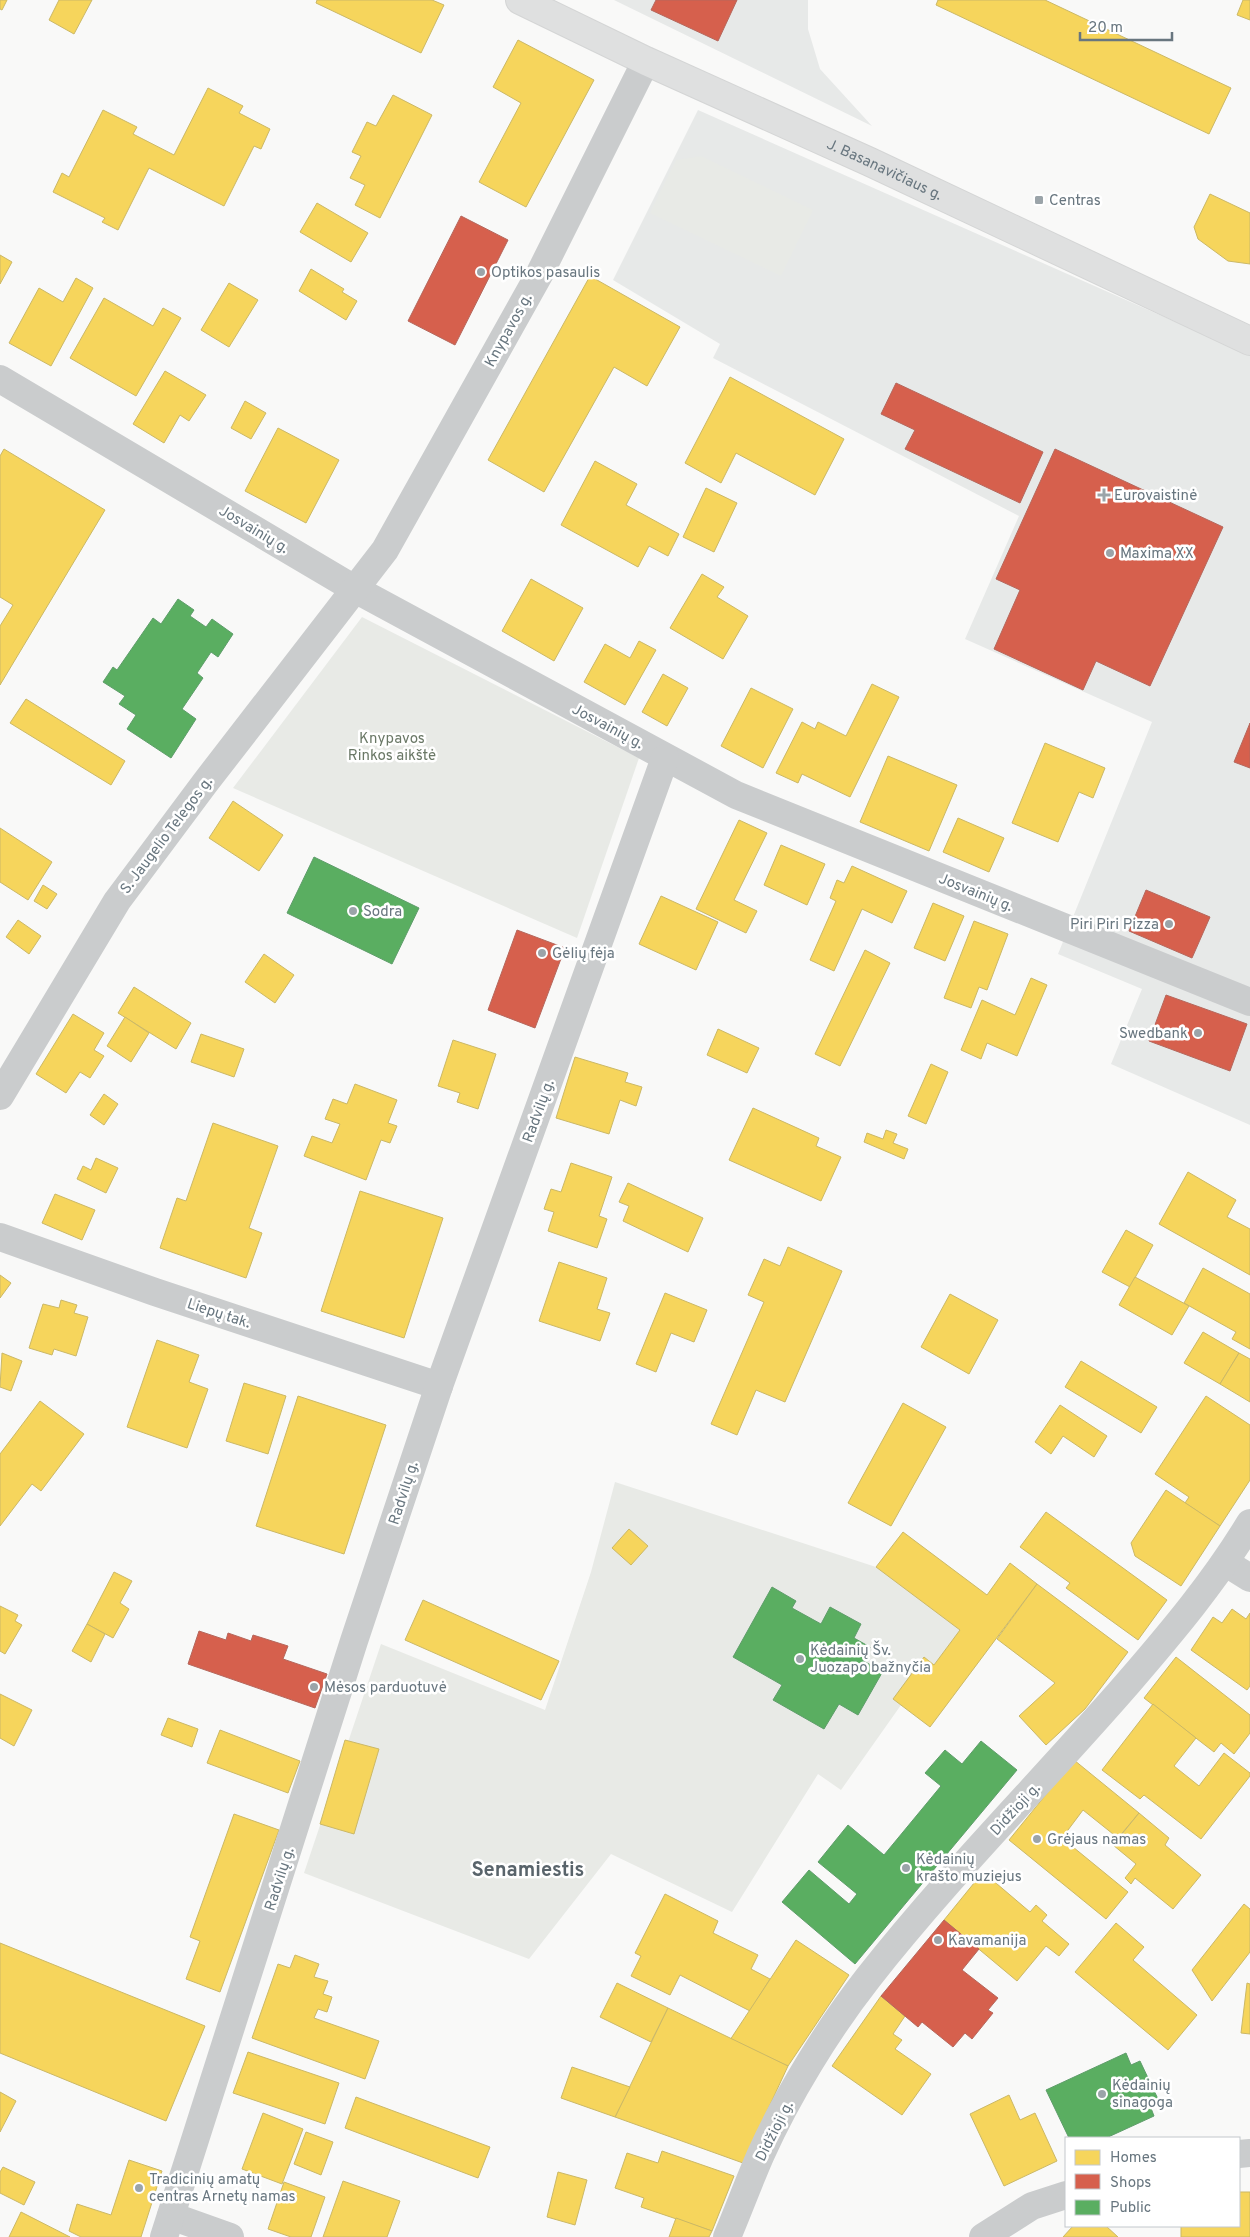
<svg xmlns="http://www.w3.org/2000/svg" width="1250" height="2237" viewBox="0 0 1250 2237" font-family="Overpass,sans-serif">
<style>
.built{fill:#e7e9e8}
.green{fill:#e8eae6}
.homes{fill:#f6d55c;stroke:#cbb866}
.shops{fill:#d6604d;stroke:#b5675c}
.public{fill:#5aae61;stroke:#5e9d6a}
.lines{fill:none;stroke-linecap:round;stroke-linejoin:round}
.primary-casing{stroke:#d4d5d5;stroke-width:30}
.street{stroke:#cacccd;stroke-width:28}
.primary{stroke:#dfe0e0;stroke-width:28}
.poi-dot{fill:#9ba4a9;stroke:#fff;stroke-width:2}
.labels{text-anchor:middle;stroke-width:5;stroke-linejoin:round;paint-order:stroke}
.street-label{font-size:15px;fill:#68767f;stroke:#fff}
.poi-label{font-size:15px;fill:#68767f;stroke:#fff;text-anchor:start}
.park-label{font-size:15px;fill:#6a7866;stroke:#fff}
.district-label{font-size:20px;font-weight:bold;fill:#59646b;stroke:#fff}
</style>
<rect width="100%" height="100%" fill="#f9f9f8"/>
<!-- built -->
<g class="built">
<polygon points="614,0 808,0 808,29 820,69 872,126"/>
<polygon points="698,110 1250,355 1250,1125 1111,1064 1142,989 1058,954 1152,722 965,639 1019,516 713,358 720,344 613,280"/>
</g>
<!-- green -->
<g class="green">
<polygon points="701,156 813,210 781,276 650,213 676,160"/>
<polygon points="362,617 639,758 577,938 233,788"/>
<polygon points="615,1482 876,1567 960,1630 934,1665 924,1657 901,1705 841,1790 818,1774 732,1912 611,1854 529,1959 304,1873 381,1644 545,1710 591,1572"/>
</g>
<!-- homes -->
<g class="homes">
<polygon points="0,0 7,0 2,10 0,9"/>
<polygon points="59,0 92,0 74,34 49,20"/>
<polygon points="317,0 432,0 444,5 421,53 316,3"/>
<polygon points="938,0 1045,0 1231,88 1209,134 936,5"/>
<polygon points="1243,0 1250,0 1250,20 1237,15"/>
<polygon points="518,40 594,80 526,207 479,182 521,103 493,87"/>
<polygon points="208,88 243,106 239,113 270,129 261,149 254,146 224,206 149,168 118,230 102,222 105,218 53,192 62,173 69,177 103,110 137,127 133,134 174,155"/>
<polygon points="393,95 432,115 380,218 355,205 365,185 350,178 361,156 352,152 367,122 376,126"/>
<polygon points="1210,194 1250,213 1250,264 1228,261 1198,239 1194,227"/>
<polygon points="317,203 368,233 351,262 300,232"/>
<polygon points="0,255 12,262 0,284"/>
<polygon points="311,269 344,289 342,292 357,301 346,320 299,291"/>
<polygon points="590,276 680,327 647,386 614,367 544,492 488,460"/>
<polygon points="76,278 93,288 51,366 9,343 39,288 63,302"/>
<polygon points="229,283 258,300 229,347 201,330"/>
<polygon points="104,298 153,326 163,308 181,318 136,396 70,358"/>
<polygon points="165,371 206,395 189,421 180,415 164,443 133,424"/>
<polygon points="730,377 844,439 815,495 736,453 721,483 685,463"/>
<polygon points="245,401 266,413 251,439 231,428"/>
<polygon points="278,428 339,460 306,523 245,491"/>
<polygon points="4,449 105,510 0,685 0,626 13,605 0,597 0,456"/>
<polygon points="595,461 637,484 626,505 679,534 668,556 649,546 638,567 561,525"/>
<polygon points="706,488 737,503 714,552 683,537"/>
<polygon points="702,574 724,587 717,597 748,616 723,659 670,628"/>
<polygon points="531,579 583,608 554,661 502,631"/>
<polygon points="639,641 656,650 625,705 584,682 605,644 630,658"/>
<polygon points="663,674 688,688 667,726 642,712"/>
<polygon points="872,684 899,697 850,797 802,774 798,783 776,773 802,722 815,729 818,722 846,736"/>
<polygon points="751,688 793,709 763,768 721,746"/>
<polygon points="26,699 125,761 111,785 10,723"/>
<polygon points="1045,743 1105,768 1093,798 1079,792 1058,842 1012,823"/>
<polygon points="888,756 957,785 929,851 860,822"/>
<polygon points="233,801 283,835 259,871 209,838"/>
<polygon points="958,818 1004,838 989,872 943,852"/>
<polygon points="739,820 767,833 734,900 757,911 746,933 696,909"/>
<polygon points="0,828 52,862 28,900 0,882"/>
<polygon points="781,845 825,864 807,905 764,885"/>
<polygon points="852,866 907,891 892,923 862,909 834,971 810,960 836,901 830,898 837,880 844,883"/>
<polygon points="43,885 57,894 47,909 34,901"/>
<polygon points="661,896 718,922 696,970 639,944"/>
<polygon points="933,903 964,916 945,961 914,948"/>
<polygon points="18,920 41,936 29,954 6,937"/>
<polygon points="974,921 1008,934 987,990 979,987 971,1008 944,998"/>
<polygon points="865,950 890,963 840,1066 815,1054"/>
<polygon points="264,954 294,975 275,1003 245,982"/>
<polygon points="1031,978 1047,985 1017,1056 987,1043 981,1059 961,1050 982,1000 1015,1015"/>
<polygon points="134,987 191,1023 176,1049 118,1013"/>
<polygon points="73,1014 104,1033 94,1050 104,1056 90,1078 80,1072 66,1093 36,1074"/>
<polygon points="125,1017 149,1033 131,1062 107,1046"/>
<polygon points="718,1029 759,1048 747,1073 707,1055"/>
<polygon points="201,1034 244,1049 234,1077 191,1062"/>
<polygon points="453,1040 496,1054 478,1109 457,1102 460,1093 438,1086"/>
<polygon points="575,1057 628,1073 625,1082 642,1087 636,1106 620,1100 609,1134 556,1118"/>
<polygon points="931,1064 948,1072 926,1124 908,1116"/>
<polygon points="355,1084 397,1100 388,1123 397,1126 390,1143 381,1140 366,1180 304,1156 312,1136 332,1143 340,1124 325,1119 333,1099 347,1104"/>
<polygon points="104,1094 118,1104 104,1125 90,1115"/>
<polygon points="753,1108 819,1138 816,1146 841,1157 821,1201 729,1160"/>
<polygon points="213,1123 278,1146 249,1228 262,1233 246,1278 160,1248 177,1198 186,1201"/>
<polygon points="886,1130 897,1134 893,1143 908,1149 904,1159 864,1142 867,1133 883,1139"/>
<polygon points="96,1158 118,1168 106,1193 77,1179 83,1166 91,1170"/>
<polygon points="571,1163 612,1177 599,1216 607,1219 597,1248 548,1231 554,1212 544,1209 551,1189 561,1192"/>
<polygon points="1188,1172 1236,1200 1227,1217 1250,1229 1250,1275 1159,1224"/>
<polygon points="628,1183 703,1218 688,1252 623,1221 629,1206 619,1202"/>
<polygon points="360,1191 443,1218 404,1338 321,1311"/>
<polygon points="55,1194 95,1210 82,1240 42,1223"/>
<polygon points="1126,1230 1153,1245 1130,1287 1102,1272"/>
<polygon points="788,1247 842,1271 785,1402 756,1390 737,1435 711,1424 764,1302 748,1295 764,1259 780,1266"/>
<polygon points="559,1262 607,1278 597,1309 610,1313 600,1341 539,1321"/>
<polygon points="1203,1268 1250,1294 1250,1349 1232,1339 1236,1332 1184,1303"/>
<polygon points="0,1275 11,1283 0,1298"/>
<polygon points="1135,1277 1189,1306 1172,1335 1119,1305"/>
<polygon points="665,1293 707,1310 694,1342 671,1333 656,1372 636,1364"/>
<polygon points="950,1294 998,1320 969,1374 921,1347"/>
<polygon points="61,1300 77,1305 74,1313 88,1317 76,1356 54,1349 52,1355 29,1348 43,1304 59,1308"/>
<polygon points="1203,1332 1239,1353 1220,1384 1184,1363"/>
<polygon points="157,1340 199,1355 189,1382 208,1389 187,1448 127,1427"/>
<polygon points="2,1353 22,1361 11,1391 0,1387"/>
<polygon points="1239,1353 1250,1359 1250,1402 1220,1384"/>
<polygon points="1081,1361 1157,1407 1141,1433 1065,1387"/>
<polygon points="244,1383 286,1396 268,1454 226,1441"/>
<polygon points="298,1396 386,1425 344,1554 256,1526"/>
<polygon points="1206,1396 1250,1425 1250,1480 1220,1526 1185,1503 1189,1497 1155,1474"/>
<polygon points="40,1401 84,1434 41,1491 32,1484 0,1526 0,1454"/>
<polygon points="903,1403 946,1427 891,1526 848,1503"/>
<polygon points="1060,1405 1107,1436 1094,1457 1063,1436 1051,1454 1035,1442"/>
<polygon points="1166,1490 1220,1526 1181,1586 1135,1556 1131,1543"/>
<polygon points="1046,1512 1167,1600 1138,1640 1066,1588 1070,1583 1020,1547"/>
<polygon points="629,1529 648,1546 631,1565 612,1548"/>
<polygon points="903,1532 987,1595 1010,1563 1037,1584 930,1727 893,1699 924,1657 934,1665 960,1630 876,1567"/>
<polygon points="114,1572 132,1581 120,1603 129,1609 113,1638 87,1624"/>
<polygon points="1037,1584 1128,1652 1085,1709 1046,1745 1019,1716 1055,1683 997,1639"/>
<polygon points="423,1600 559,1661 541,1700 405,1640"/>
<polygon points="0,1606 18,1615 15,1621 22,1625 5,1654 0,1651"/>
<polygon points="1232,1609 1246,1619 1250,1613 1250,1686 1247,1690 1191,1650 1213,1617 1222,1623"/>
<polygon points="87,1624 105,1634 91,1662 72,1651"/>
<polygon points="1176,1657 1250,1715 1250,1733 1234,1754 1221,1743 1214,1752 1144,1698"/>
<polygon points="0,1694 32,1710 14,1746 0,1738"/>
<polygon points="1153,1704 1196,1738 1174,1766 1199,1786 1224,1753 1250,1773 1250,1776 1201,1839 1144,1795 1140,1799 1102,1770"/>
<polygon points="168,1718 198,1729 192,1747 161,1735"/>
<polygon points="220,1730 300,1761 288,1793 207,1763"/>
<polygon points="345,1740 379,1749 354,1834 320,1824"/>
<polygon points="1074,1760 1139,1813 1118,1838 1083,1810 1062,1838 1128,1892 1106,1919 1009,1840"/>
<polygon points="1139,1813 1169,1838 1165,1845 1201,1875 1173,1909 1135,1878 1131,1884 1125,1878 1136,1864 1113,1845"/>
<polygon points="234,1814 279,1830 220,1992 186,1979 200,1941 190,1937"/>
<polygon points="983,1872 1030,1912 1036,1905 1047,1915 1042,1921 1069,1944 1059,1956 1046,1946 1017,1981 944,1920"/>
<polygon points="665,1894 718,1921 713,1933 758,1955 751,1969 770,1979 750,2011 680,1975 670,1995 631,1976 641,1956 635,1953"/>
<polygon points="1244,1904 1250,1909 1250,1952 1212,2001 1192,1970"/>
<polygon points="1116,1923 1144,1947 1133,1960 1197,2015 1168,2050 1075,1972"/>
<polygon points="796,1940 849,1975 788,2066 730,2040"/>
<polygon points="0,1943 205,2026 166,2121 0,2053"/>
<polygon points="295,1955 319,1964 314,1977 328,1981 323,1994 332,1997 327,2012 318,2009 314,2018 379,2041 365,2079 252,2038 278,1964 290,1968"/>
<polygon points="617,1983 668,2008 651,2042 600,2017"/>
<polygon points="1247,1983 1250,1984 1250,2034 1241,2033"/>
<polygon points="881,1996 905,2016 893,2034 902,2040 895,2049 931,2074 902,2115 832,2066"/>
<polygon points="668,2008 788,2066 743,2163 615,2117"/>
<polygon points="248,2052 339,2083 325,2124 233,2093"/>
<polygon points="572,2067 630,2087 615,2117 561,2098"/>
<polygon points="0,2092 16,2101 0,2132"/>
<polygon points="1009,2095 1020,2120 1035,2113 1057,2161 1004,2186 970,2114"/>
<polygon points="356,2097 490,2147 478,2178 345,2128"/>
<polygon points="263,2113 303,2129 282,2184 242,2169"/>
<polygon points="306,2132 333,2142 321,2175 294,2164"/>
<polygon points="662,2151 734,2176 712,2231 641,2207 644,2198 615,2188 627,2153 658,2163"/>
<polygon points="129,2160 162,2171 141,2237 81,2237 69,2231 77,2204 111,2215"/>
<polygon points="3,2167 35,2182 24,2205 0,2193 0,2172"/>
<polygon points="558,2172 587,2180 575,2225 547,2217"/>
<polygon points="343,2181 400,2201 387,2237 323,2237"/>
<polygon points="284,2182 325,2197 311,2237 291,2237 268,2229"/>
<polygon points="1239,2192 1250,2192 1250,2237 1181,2237 1181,2226 1239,2226"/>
<polygon points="21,2212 70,2237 9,2237"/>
<polygon points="676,2218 712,2231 709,2237 669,2237"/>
<polygon points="1073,2226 1106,2226 1118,2237 1063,2237"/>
</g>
<!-- shops -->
<g class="shops">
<polygon points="656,0 737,0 718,41 651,10"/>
<polygon points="461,216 508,240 455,345 408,321"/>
<polygon points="896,383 1043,452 1020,503 905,449 915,430 881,414"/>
<polygon points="1055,449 1223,527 1150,686 1096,661 1083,690 994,649 1020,590 996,579"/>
<polygon points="1250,723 1250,768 1234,762"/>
<polygon points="1146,890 1210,917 1192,958 1129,931"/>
<polygon points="517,930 565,948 535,1028 488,1010"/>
<polygon points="1166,995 1247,1024 1230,1071 1149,1041"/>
<polygon points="199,1631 226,1640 228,1633 251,1641 253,1635 288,1646 283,1659 327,1674 315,1708 188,1664"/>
<polygon points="944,1920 979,1949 962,1970 998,1998 988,2010 993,2013 972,2039 965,2033 953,2047 922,2022 918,2027 881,1996"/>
</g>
<!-- public -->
<g class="public">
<polygon points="178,599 194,610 190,616 206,627 212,619 233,634 218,657 211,652 197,673 203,678 182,709 196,719 171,758 127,729 136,715 119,704 125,696 103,682 113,667 117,670 153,618 161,624"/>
<polygon points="314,857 419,908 392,964 287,913"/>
<polygon points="772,1587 796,1601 792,1608 821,1624 830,1607 861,1624 854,1638 870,1647 863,1661 883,1671 858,1715 839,1704 824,1729 773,1700 782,1685 733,1657"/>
<polygon points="981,1741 1017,1770 855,1964 782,1902 809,1870 849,1904 857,1894 818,1862 848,1825 884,1855 941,1786 925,1773 945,1750 962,1764"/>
<polygon points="1126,2053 1131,2065 1140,2061 1158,2099 1149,2103 1154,2116 1106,2138 1069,2138 1046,2090"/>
</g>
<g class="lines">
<defs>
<g id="primary">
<path id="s1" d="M 520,0 L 646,61 L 870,162 L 1250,341"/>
</g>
</defs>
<!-- primary casing -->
<use href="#primary" class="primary-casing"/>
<!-- street -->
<g class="street">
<polyline points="0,379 353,588 736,795 1250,1002"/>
<polyline points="0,1096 117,901 205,783 385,550 540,273 646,61"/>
<polyline points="0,1237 155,1292 439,1386"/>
<polyline points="1226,1563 1250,1578"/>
<polyline points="1239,2154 1250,2153"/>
<polyline points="171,2216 230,2237"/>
<polyline points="164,2237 354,1641 439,1386 665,758"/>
<path d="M 727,2237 C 739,2209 749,2181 761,2154 C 787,2096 828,2029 868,1978 C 949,1875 1042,1782 1128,1683 C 1172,1632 1215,1581 1250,1523"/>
<polyline points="983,2237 1032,2206 1066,2195"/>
</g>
<!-- primary -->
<use href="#primary" class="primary"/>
</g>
<!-- markers -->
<g class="poi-dot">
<rect x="1034" y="195" width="10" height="10" rx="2.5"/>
<circle cx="481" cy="272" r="5"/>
<path d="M1101.5 487.5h5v5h5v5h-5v5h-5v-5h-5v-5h5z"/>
<circle cx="1110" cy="553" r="5"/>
<circle cx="353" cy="911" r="5"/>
<circle cx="1169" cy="924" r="5"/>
<circle cx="542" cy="953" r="5"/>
<circle cx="1198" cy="1033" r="5"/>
<circle cx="800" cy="1659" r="5"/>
<circle cx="314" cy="1687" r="5"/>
<circle cx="1037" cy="1839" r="5"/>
<circle cx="906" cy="1868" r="5"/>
<circle cx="938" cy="1940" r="5"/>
<circle cx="1102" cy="2094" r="5"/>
<circle cx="139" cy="2188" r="5"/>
</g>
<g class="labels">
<!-- street labels -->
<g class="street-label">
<text dy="5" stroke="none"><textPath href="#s1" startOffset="402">J. Basanavičiaus g.</textPath></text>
<text transform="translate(508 330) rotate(-61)" y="5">Knypavos g.</text>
<text transform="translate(254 529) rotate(31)" y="5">Josvainių g.</text>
<text transform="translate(608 726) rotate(28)" y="5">Josvainių g.</text>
<text transform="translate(166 835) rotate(-53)" y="5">S. Jaugelio Telegos g.</text>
<text transform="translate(976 892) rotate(22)" y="5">Josvainių g.</text>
<text transform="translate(538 1111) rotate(-70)" y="5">Radvilų g.</text>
<text transform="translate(219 1313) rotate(18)" y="5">Liepų tak.</text>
<text transform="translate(403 1493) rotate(-72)" y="5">Radvilų g.</text>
<text transform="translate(1015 1809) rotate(-47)" y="5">Didžioji g.</text>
<text transform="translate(279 1879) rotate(-72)" y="5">Radvilų g.</text>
<text transform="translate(774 2131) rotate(-63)" y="5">Didžioji g.</text>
</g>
<!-- poi labels -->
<g class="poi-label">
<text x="1049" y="205">Centras</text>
<text x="491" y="277">Optikos pasaulis</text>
<text x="1114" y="500">Eurovaistinė</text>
<text x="1120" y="558">Maxima XX</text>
<text x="363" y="916">Sodra</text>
<text x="1159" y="929" text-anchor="end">Piri Piri Pizza</text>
<text x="552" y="958">Gėlių fėja</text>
<text x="1188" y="1038" text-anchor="end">Swedbank</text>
<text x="810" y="1655">Kėdainių Šv.<tspan x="810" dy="17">Juozapo bažnyčia</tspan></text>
<text x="324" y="1692">Mėsos parduotuvė</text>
<text x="1047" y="1844">Grėjaus namas</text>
<text x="916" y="1864">Kėdainių<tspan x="916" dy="17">krašto muziejus</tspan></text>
<text x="948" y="1945">Kavamanija</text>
<text x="1112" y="2090">Kėdainių<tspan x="1112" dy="17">sinagoga</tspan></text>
<text x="149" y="2184">Tradicinių amatų<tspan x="149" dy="17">centras Arnetų namas</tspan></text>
</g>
<!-- park labels -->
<g class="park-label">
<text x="392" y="743">Knypavos<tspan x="392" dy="17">Rinkos aikštė</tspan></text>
</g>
<!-- district labels -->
<g class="district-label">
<text x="528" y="1876">Senamiestis</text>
</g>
</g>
<!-- legend -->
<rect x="1065" y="2137" width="175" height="90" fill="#ffffff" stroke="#c3c8cc"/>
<rect x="1075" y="2150" width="25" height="15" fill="#f6d55c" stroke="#c3c8cc"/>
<text x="1110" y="2162" font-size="15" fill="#68767f">Homes</text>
<rect x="1075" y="2174" width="25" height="15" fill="#d6604d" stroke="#c3c8cc"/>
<text x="1110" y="2187" font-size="15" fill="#68767f">Shops</text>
<rect x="1075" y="2200" width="25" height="15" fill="#5aae61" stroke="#c3c8cc"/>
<text x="1110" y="2212" font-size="15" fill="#68767f">Public</text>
<!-- scale -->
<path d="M1080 32v8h92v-8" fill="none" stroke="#68767f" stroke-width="2.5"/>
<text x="1088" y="32" font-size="15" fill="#68767f" stroke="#ffffff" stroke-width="4" paint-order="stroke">20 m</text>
</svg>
